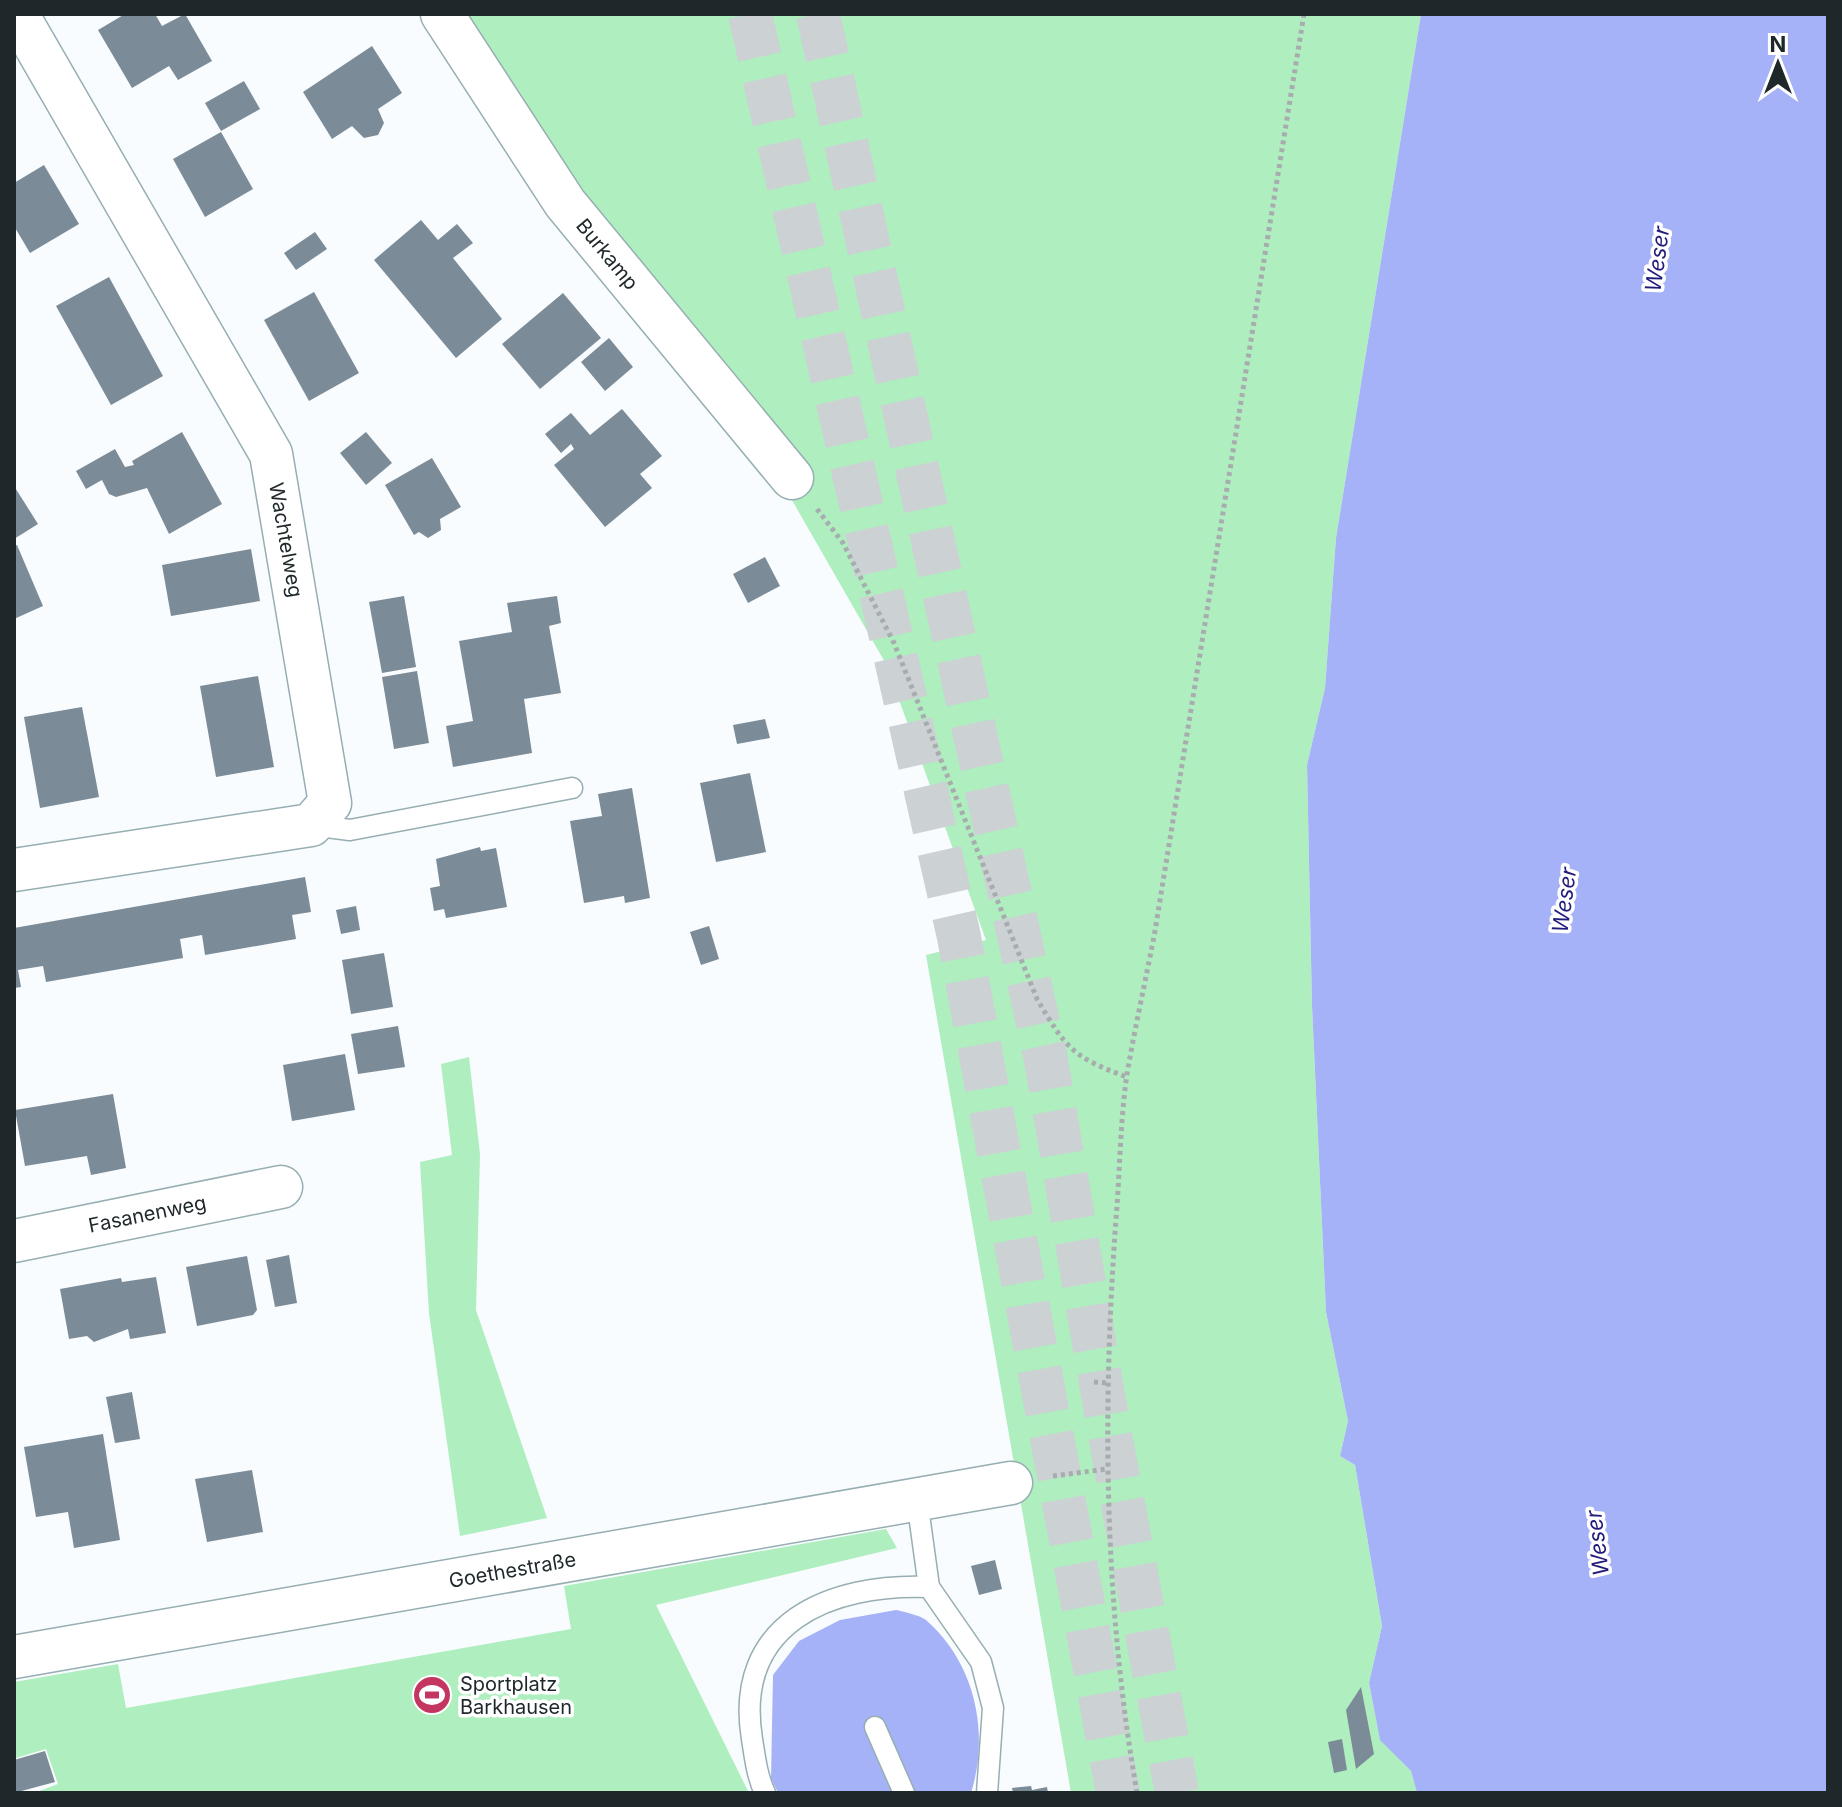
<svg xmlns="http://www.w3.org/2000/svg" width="1842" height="1807" viewBox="0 0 1842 1807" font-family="Inter,sans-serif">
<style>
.green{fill:#afeebf}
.water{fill:#a5b2f7}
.building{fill:#7c8b98}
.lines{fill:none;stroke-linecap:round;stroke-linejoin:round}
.trunk-tunnel{stroke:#ccd1d3;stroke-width:44;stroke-dasharray:44 22;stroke-linecap:butt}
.service-casing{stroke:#97aeb3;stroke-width:23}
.minor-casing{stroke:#97aeb3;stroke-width:45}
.path{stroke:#a7adaf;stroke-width:5;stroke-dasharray:4 4;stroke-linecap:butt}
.service{stroke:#fff;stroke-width:20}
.minor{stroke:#fff;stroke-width:42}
.labels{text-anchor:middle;stroke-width:7;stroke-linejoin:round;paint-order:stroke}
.street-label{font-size:20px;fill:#1e2729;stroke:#fff}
.poi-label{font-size:20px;fill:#1e2729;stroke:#fff;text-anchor:start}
.water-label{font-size:22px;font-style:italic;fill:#211b7c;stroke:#fff}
</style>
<rect width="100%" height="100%" fill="#f8fcfe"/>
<!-- green -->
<g class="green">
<polygon points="432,14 1421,14 1336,538 1325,688 1307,765 1312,1006 1326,1312 1348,1421 1340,1456 1355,1465 1382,1626 1369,1683 1380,1739 1411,1771 1417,1793 1071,1793 926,955 986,940 886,664 785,488"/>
<polygon points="469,1057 480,1154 476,1310 547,1518 460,1536 429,1313 420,1162 452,1155 441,1064"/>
<polygon points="886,1529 897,1548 656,1605 749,1793 34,1793 58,1784 46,1749 16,1758 14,1750 14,1682 118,1664 126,1708 571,1629 564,1586"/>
</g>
<!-- water -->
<g class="water">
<polygon points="1421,14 1828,14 1828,1793 1417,1793 1411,1771 1380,1740 1369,1683 1382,1626 1355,1465 1340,1456 1348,1421 1326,1312 1312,1006 1307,765 1325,688 1336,538"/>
<path d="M 896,1610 C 905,1612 919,1615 926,1620 C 975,1663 990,1732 971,1793 L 778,1793 L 771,1778 L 773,1675 L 799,1641 L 840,1620 Z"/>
</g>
<!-- building -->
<g class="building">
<polygon points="125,14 155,14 162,26 185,14 212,61 178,80 169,66 132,88 98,30"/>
<polygon points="372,46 402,93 378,109 384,123 378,135 364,138 352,126 332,139 303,92"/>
<polygon points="244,81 260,109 221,131 205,103"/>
<polygon points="221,132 253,189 205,217 173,159"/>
<polygon points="44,165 79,224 30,253 14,226 14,183"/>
<polygon points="421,220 438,240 457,224 473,243 453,258 502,319 456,358 374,260"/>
<polygon points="315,232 327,249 296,270 284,253"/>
<polygon points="109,277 163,376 111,405 56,306"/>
<polygon points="314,292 359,373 309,401 264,320"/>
<polygon points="563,293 601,338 540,389 502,344"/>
<polygon points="609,338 633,367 605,391 581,362"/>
<polygon points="622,409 662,456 640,474 652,488 605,527 554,465 574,449 571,444 561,453 545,434 571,413 590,435"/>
<polygon points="182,432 222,504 169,534 147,488 116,497 109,494 102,480 86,489 76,471 115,449 125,467 134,465 132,461"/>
<polygon points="366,432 392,463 366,485 340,453"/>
<polygon points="432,458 461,507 440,519 441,530 428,538 419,532 414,535 385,485"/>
<polygon points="14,486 38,524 14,539"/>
<polygon points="17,545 43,606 14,619 14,546"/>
<polygon points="251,549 260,601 171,616 162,565"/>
<polygon points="765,557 780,586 748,603 733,574"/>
<polygon points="404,596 416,667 382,673 369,602"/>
<polygon points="557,596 561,623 549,626 561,693 524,699 532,753 453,767 446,726 473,721 459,641 512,632 507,603"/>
<polygon points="417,671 429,743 394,749 382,677"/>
<polygon points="258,676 274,767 216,777 200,686"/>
<polygon points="82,707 99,797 40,808 24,717"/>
<polygon points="765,719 770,738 737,744 733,725"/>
<polygon points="750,773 766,852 716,862 700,783"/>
<polygon points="632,788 650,898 625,903 624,896 584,903 570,821 602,816 598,794"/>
<polygon points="480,847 481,851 496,848 507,907 446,918 444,909 434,911 430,888 440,886 436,859"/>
<polygon points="305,877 311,912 292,915 296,939 205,955 202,935 180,939 183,958 46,982 43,966 18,970 21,987 14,988 14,928"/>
<polygon points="356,906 360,930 341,934 336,910"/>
<polygon points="709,926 719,959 701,965 690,932"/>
<polygon points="384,953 393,1007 351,1014 342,960"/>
<polygon points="398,1026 405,1067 358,1074 351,1034"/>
<polygon points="345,1054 355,1110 292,1121 283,1065"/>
<polygon points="113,1094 126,1168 91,1175 87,1156 25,1166 15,1110"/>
<polygon points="289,1255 297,1303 275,1307 266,1260"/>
<polygon points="247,1256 257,1310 253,1315 197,1326 186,1267"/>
<polygon points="156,1277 166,1333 130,1339 128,1329 94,1342 87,1336 69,1339 60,1289 121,1278 122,1282"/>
<polygon points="132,1392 140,1439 115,1443 106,1397"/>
<polygon points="103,1434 120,1540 74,1548 68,1512 36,1517 24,1447"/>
<polygon points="252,1470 263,1532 207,1542 195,1479"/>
<polygon points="995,1560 1002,1589 979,1595 971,1566"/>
<polygon points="1361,1687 1374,1754 1356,1769 1346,1710"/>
<polygon points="1342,1739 1347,1770 1334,1773 1328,1742"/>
<polygon points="45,1751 55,1782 14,1793 14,1760"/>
<polygon points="1031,1786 1032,1790 1047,1787 1048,1793 1013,1793 1012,1788"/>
</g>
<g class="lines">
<!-- trunk-tunnel -->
<g class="trunk-tunnel">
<polyline points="750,14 959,937 1118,1793"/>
<polyline points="818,14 1045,1055 1108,1424 1177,1793"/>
</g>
<defs>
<g id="service">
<polyline points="311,825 350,830 572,788"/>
<polyline points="917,1500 929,1587 981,1662 993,1708 987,1793"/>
<polyline points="875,1727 904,1793"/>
<path d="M 765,1793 C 757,1776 755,1758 752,1739 C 733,1623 830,1583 929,1587"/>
</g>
<g id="minor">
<path id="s1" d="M 442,14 L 565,203 L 792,478"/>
<polyline points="14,870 311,825 330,803 271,454 17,14"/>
<path id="s2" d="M 14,1241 L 281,1187"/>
<path id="s3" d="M 14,1657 L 1011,1483"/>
</g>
</defs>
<!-- service casing -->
<use href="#service" class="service-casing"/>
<!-- minor casing -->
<use href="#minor" class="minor-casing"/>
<!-- path -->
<g class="path">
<path d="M 817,509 L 843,543 L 894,643 L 1037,999 C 1066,1048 1072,1057 1127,1077"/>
<polyline points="1094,1382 1107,1383"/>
<polyline points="1053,1476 1107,1469"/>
<path d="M 1137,1793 C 1104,1604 1102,1411 1116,1219 C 1120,1171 1120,1122 1127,1074 C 1135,1027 1146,979 1155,931 L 1304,14"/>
</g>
<!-- service -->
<use href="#service" class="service"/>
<!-- minor -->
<use href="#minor" class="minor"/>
</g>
<!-- icons -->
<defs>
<symbol id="stadium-disc" viewBox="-11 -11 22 22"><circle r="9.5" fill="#c43660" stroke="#fff"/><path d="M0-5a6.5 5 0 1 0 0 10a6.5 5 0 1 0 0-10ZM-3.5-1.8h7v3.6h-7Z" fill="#fff"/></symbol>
</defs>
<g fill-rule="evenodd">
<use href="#stadium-disc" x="410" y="1673" width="44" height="44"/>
</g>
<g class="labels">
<!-- street labels -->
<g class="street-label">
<text dy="7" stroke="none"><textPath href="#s1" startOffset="292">Burkamp</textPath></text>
<text transform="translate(286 540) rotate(80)" y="7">Wachtelweg</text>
<text dy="7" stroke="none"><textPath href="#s2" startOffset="136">Fasanenweg</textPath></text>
<text dy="7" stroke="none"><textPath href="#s3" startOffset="506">Goethestraße</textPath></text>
</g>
<!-- poi labels -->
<g class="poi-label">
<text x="460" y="1691">Sportplatz<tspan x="460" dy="23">Barkhausen</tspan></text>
</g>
<!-- water labels -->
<g class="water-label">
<text transform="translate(1657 259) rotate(-82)" y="8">Weser</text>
<text transform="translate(1564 900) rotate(-82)" y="8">Weser</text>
<text transform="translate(1597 1543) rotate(-97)" y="8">Weser</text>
</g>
</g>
<!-- border -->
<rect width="1842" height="1807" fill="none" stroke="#1e2729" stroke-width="32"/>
<!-- north arrow -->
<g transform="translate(1778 64)" stroke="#ffffff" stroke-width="6" paint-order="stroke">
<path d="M0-6L14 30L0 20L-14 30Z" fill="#1e2729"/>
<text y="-12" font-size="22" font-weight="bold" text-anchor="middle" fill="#1e2729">N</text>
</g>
</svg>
